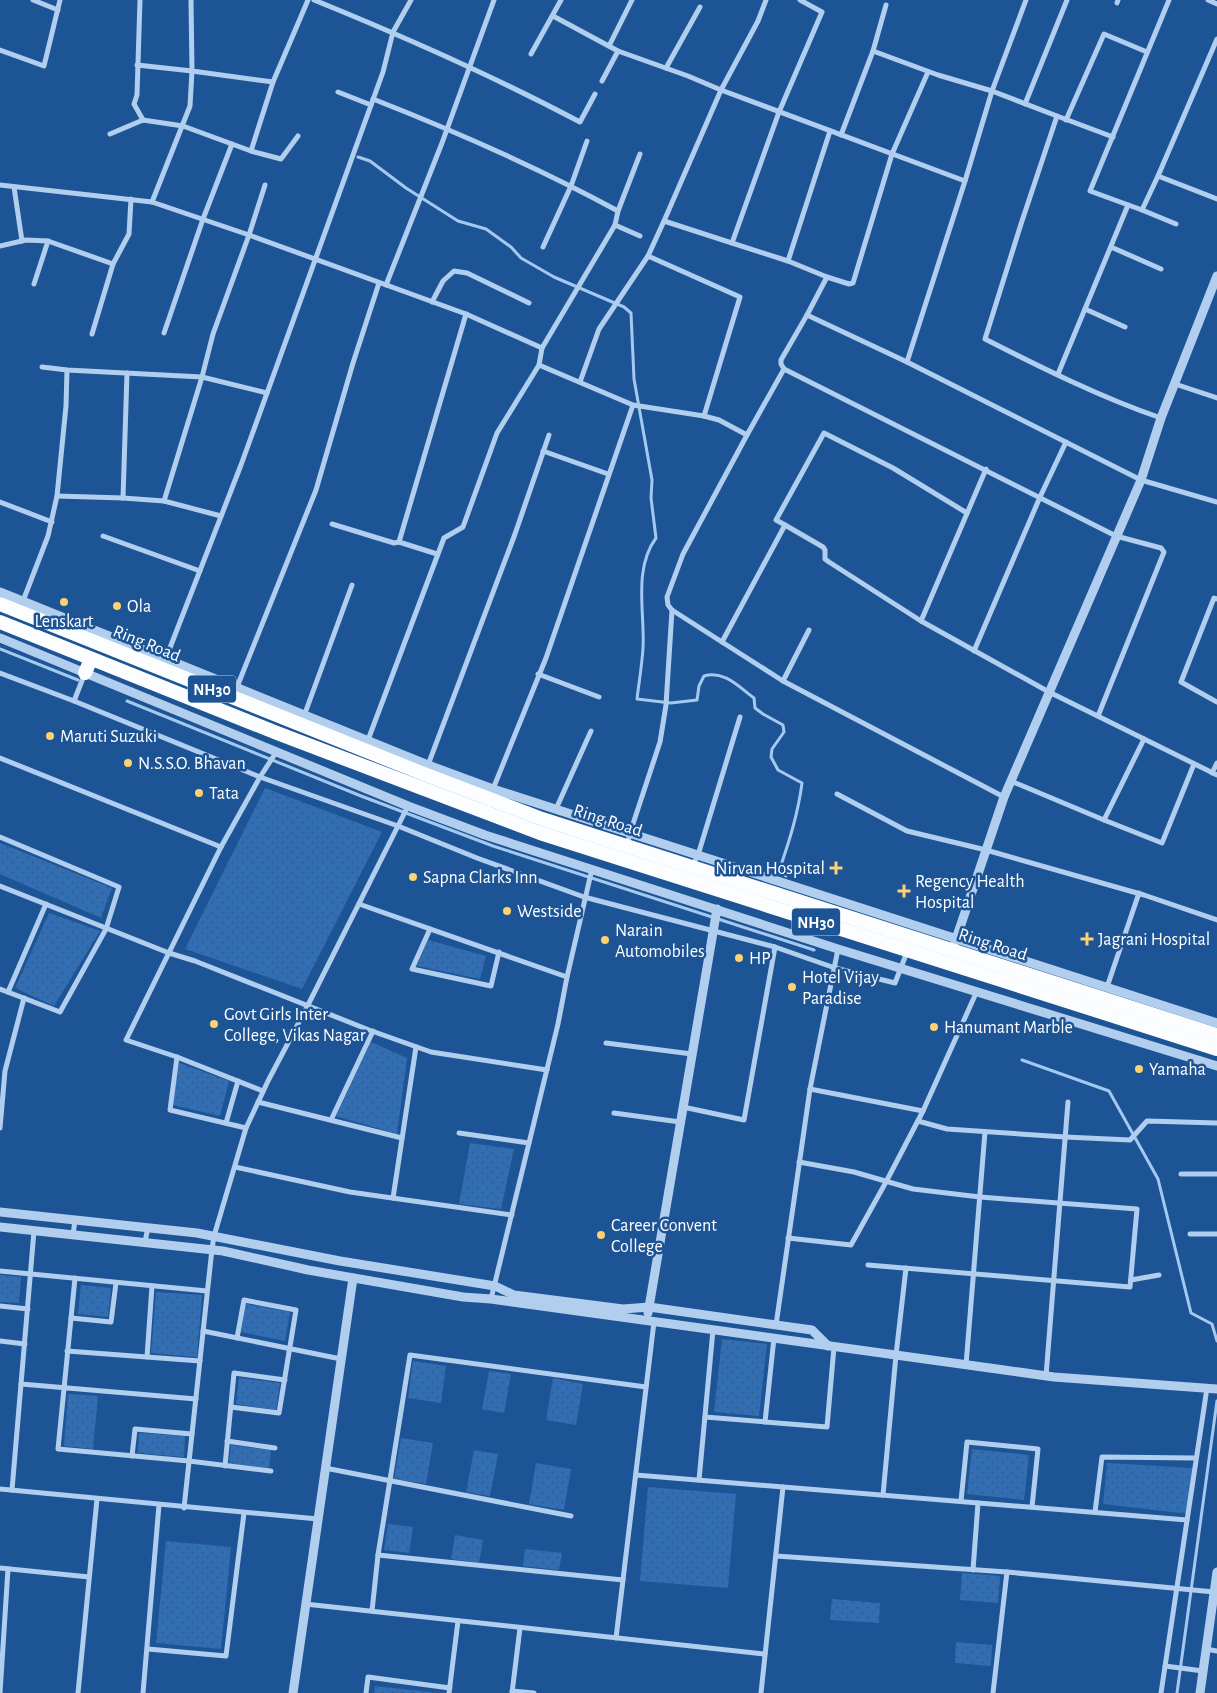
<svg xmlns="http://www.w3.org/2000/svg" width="1217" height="1693" viewBox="0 0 1217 1693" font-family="'Alegreya Sans',sans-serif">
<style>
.grass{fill:url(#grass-dots)}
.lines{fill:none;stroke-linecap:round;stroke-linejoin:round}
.stream{stroke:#a4c9f0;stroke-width:3}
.minor{stroke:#b1ceef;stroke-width:5}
.tertiary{stroke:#b1ceef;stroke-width:9}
.trunk{stroke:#fcfdff;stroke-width:14}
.poi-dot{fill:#fed270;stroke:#1d5495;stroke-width:2}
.labels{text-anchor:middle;stroke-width:5;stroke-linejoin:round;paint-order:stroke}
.shield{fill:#1d5495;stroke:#bbccdf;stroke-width:1}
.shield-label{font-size:16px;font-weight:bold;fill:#fff}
.poi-label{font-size:18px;fill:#fff;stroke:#1d5495;text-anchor:start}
.street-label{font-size:18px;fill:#fff;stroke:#1d5495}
</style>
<defs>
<pattern id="grass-dots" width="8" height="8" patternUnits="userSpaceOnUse" patternTransform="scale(1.25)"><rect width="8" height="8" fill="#326eb3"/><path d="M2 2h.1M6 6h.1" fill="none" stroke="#425a75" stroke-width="1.8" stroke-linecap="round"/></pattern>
</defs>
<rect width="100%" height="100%" fill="#1d5495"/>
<!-- grass -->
<g class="grass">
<polygon points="265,788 382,832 302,989 185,949"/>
<polygon points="0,843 112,888 101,918 0,874"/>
<polygon points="49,913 100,931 54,1006 15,988"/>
<polygon points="428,940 486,956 480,979 417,966"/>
<polygon points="371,1042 407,1058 397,1134 336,1116"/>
<polygon points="179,1063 229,1081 220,1116 173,1105"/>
<polygon points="470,1143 514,1149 501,1209 459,1204"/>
<polygon points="0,1275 21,1277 19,1303 0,1302"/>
<polygon points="81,1285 111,1288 108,1317 78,1314"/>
<polygon points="156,1292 202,1295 197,1357 151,1353"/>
<polygon points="246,1304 290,1312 285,1341 241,1332"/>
<polygon points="722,1339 767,1344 759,1416 714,1412"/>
<polygon points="413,1361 446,1366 441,1403 408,1398"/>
<polygon points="489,1371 511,1374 504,1413 482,1409"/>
<polygon points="239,1378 280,1383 276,1410 236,1404"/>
<polygon points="553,1378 583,1384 576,1425 546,1420"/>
<polygon points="68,1394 98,1396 93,1449 64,1446"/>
<polygon points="139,1433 185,1436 184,1457 138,1453"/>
<polygon points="401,1438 433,1443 426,1484 394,1479"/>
<polygon points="231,1445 271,1450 269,1468 229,1464"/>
<polygon points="972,1449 1029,1455 1024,1500 967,1494"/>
<polygon points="474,1450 498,1454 490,1496 466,1492"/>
<polygon points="536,1463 571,1469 564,1510 529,1504"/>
<polygon points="1107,1463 1194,1468 1189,1514 1103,1504"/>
<polygon points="648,1487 736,1494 728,1588 640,1581"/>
<polygon points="388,1524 413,1527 409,1553 384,1550"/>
<polygon points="455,1535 483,1540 479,1563 451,1559"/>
<polygon points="166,1541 231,1547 221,1649 156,1643"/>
<polygon points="525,1549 562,1553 559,1570 523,1566"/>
<polygon points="962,1573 1000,1576 998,1603 960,1600"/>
<polygon points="832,1599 880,1603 879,1623 830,1620"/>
<polygon points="956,1642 992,1645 991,1666 955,1663"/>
<polygon points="375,1686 439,1693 374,1693"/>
</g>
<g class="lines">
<!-- stream -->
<g class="stream">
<path d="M 358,157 L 370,161 L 406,188 L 458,221 L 486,229 L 511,247 L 521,258 L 554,277 L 624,307 L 631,313 L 634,379 L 652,480 L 651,498 L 656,538 C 633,569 645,613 643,648 C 642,665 639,682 637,699 L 671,703 L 697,700 L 699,686 L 704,676 C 724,670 739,687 754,698 L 755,708 L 763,714 L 783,725 L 784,732 L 772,749 L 771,757 L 778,770 L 802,783 C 798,814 789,842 779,871 L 786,876"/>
<polyline points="0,649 78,680"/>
<polyline points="127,701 361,796 493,846 814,950"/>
<polyline points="1022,1060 1109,1091 1158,1179 1191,1313 1212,1324 1217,1341"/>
<polyline points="1177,1693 1217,1401"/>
</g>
<!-- minor -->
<g class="minor">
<polyline points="33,0 58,10"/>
<polyline points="140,0 137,95 134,104 143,120"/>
<polyline points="191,0 192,71 273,82"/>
<path d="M 314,0 C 405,37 493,76 580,122 L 595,94"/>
<polyline points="766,0 758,21 721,90 965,181"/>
<polyline points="1208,0 1217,4"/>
<polyline points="1117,3 1118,0"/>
<polyline points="553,16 618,51 688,76 721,90 664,221 788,261 827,277 807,315"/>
<polyline points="1217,39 1158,176 1217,199"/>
<polyline points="609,46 632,0"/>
<polyline points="0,50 44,66 60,0"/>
<path d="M 873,51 L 938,75 L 992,91 L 1057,116 L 1021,224 L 985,339 C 1040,367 1102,398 1161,418"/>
<polyline points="531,54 561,0"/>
<polyline points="137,65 192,71 190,106 152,202"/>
<polyline points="666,68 700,7"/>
<polyline points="602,81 618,51"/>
<polyline points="338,92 371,105"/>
<path d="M 373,99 C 457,132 539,168 618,211 L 615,225 L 640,236"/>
<polyline points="1025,104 1067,0"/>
<polyline points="1057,116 1113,137"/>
<polyline points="1066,120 1104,34 1147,52"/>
<polyline points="110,134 143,120 183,126 251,151"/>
<polyline points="841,135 873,51 886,5"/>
<polyline points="298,136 281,159 251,151 273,82 308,0"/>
<polyline points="1158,176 1142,210 1090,191 1169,0"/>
<polyline points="0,185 152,202 249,235 466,314 542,348 539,365 633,405 704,416 719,420 747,435 683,554 667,597 668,605 672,610 783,681 1004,797"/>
<polyline points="14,187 22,241"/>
<polyline points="1142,210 1176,224"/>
<polyline points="618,211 640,154"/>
<polyline points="664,221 648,256 740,297 704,416"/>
<polyline points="732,243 779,112 822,12 800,0"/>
<polyline points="0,246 26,240 48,241 113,264 129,234 131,199"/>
<polyline points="543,247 571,186 587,141"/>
<polyline points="1111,247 1161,269"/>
<polyline points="788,261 830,131"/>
<polyline points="827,277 849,284 853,283 892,154 928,72"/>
<polyline points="34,284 48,241"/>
<polyline points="386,285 442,143 494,0"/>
<polyline points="432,302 443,281 454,271 467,273 529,303"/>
<polyline points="1085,309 1125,327"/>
<polyline points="164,333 203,219 232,144"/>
<polyline points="92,334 113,264"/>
<polyline points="542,348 615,225"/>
<polyline points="907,362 965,181 992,91 1026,0"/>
<polyline points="42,367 67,370 202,377 267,393"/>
<polyline points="784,369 781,364 781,360 807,315 907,362 1141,480 1217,502"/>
<polyline points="1058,374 1128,205"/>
<polyline points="580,382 599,329 648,256"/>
<polyline points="1175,384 1217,398"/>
<polyline points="747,435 784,369 1116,536 1161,548 1164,552 1098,716"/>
<polyline points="543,451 608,474"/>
<polyline points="986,469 921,621 1049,692 1217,775"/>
<polyline points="57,496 123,498 164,501 221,516"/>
<polyline points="123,498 127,373"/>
<polyline points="164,501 202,377 213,334 249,235 265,185"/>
<polyline points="0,502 52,522"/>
<polyline points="332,524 394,543 399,542 466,314"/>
<polyline points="785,525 776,520 824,433 893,468 967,513"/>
<polyline points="103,536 200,571"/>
<polyline points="399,542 437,554"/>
<polyline points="1217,599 1214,598 1181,682 1217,702"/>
<polyline points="23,601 48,536 57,496 66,406 67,370"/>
<polyline points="722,642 785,525 823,547 825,550 825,559 829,562 921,621"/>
<polyline points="974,651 1040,497 1066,442"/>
<polyline points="166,658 241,465 383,72 393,32 411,0"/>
<polyline points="0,673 74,701 260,777 398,826 477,858 584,897 775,947 835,968 895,983 907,952"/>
<polyline points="538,674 599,697"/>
<polyline points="783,681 809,630"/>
<polyline points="237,687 316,490 353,363 379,283"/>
<polyline points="74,701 85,673"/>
<polyline points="304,716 352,585"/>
<polyline points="368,740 444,538 463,527 497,433 539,365"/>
<polyline points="0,758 221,847"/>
<polyline points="428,765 515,534 549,435"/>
<polyline points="1212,773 1217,763"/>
<polyline points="1011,781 1104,820 1144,739"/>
<polyline points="493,789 546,658 633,405"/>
<polyline points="837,794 907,831 986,850 1144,895 1217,920"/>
<polyline points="556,809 591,731"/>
<polyline points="1104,820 1162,843 1194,764"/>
<polyline points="0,837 119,887 106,929 60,1012 0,989"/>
<polyline points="627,846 630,833 660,742 666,705 672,610"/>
<polyline points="692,867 698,855 740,717"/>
<polyline points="0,886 169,953 195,961 369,1030 431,1052 547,1070"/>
<polyline points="359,904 567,977"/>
<polyline points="430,929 412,969 491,986 499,952"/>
<polyline points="1107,987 1139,893"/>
<polyline points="8,992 46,904"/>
<polyline points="606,1043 692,1054"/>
<polyline points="177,1057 170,1110 246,1128"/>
<polyline points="263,1091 177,1057 126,1040 221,847 260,777 277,751"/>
<polyline points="258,1102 402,1138"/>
<polyline points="683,1107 744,1120 775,947"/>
<polyline points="923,1111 977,991"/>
<polyline points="614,1113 680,1122"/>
<polyline points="331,1120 373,1031"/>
<polyline points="918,1121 947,1129 1065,1137 1130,1140 1147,1121 1217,1123"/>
<polyline points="226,1123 238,1081"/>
<polyline points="0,1128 5,1071 24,998"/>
<polyline points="459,1133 529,1143"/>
<polyline points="799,1162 854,1172 913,1189 980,1197 1137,1209 1130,1287 868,1265"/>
<polyline points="235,1167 350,1192 512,1215"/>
<polyline points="1181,1174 1217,1174"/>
<polyline points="393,1198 416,1047"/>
<polyline points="1190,1234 1217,1234"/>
<polyline points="73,1235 75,1220"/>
<polyline points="788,1238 851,1245 886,1182 923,1111 810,1089"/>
<polyline points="145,1242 148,1227"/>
<polyline points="0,1271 207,1291"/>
<polyline points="75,1278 58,1449 189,1461 271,1471"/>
<polyline points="1131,1280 1159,1275"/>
<polyline points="491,1299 558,1024 567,977 592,869"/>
<polyline points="0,1306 28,1309"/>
<polyline points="71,1318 111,1322 116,1283"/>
<polyline points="776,1325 810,1089 838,949"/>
<polyline points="203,1331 341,1359"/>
<polyline points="0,1341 25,1344"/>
<polyline points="67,1351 200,1361"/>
<polyline points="147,1357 152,1286"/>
<polyline points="966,1365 985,1132"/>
<polyline points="1046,1376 1068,1102"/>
<polyline points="21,1384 196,1399"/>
<polyline points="231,1407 279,1413 296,1310 244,1300 237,1338"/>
<polyline points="705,1417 827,1427 834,1347"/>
<polyline points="765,1422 774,1338"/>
<polyline points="227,1441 275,1448"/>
<polyline points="132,1456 135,1429 192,1434"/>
<polyline points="225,1466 234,1373 285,1380"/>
<polyline points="325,1468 571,1516"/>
<polyline points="636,1475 1187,1520"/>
<polyline points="699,1480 713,1330"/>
<polyline points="0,1489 318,1519"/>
<polyline points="12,1490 34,1231"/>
<polyline points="883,1495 896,1355 906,1268"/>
<polyline points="961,1501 967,1442 1038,1449 1032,1507"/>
<polyline points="184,1508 212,1249 214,1236 246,1128 268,1081 308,1005 408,806"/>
<polyline points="1095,1512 1102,1457 1195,1458"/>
<polyline points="378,1555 623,1580"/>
<polyline points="776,1556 1007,1572 1214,1592"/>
<polyline points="0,1568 89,1577"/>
<polyline points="973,1570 978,1503"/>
<polyline points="305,1604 765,1654"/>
<polyline points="372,1611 378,1555 410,1355 646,1387"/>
<polyline points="616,1638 654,1322"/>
<polyline points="148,1649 226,1656 244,1513"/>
<polyline points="1206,1649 1217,1651"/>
<polyline points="1165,1666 1203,1671"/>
<polyline points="512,1691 534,1693"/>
<polyline points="0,1693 8,1569"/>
<polyline points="78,1693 97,1499"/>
<polyline points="143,1693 159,1505"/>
<polyline points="366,1693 368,1677 450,1688"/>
<polyline points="449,1693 458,1621"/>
<polyline points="512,1693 520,1628"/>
<polyline points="761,1693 783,1487"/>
<polyline points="993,1693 1007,1572"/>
<polyline points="1161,1693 1207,1388"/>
</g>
<!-- tertiary -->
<g class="tertiary">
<polyline points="0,592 428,765 493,789 1217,1023"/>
<polyline points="0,638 408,806 485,835 838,949 1217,1066"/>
<polyline points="955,942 1004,797 1141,480 1161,418 1217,276"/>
<polyline points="0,1212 197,1233 340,1261 495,1286 514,1295 623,1309 649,1307 812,1330 828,1346"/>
<polyline points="0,1227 223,1251 308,1270 463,1297 491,1299 997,1369 1054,1377 1217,1389"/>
<polyline points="648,1313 717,909"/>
<polyline points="293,1693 353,1278"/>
<polyline points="1200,1693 1217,1572"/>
</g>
<!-- trunk -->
<g class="trunk">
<polyline points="0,604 424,774 542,819 1217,1035"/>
<polyline points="0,622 277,733 540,833 1217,1049"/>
<polyline points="85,673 91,659"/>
</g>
</g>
<!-- markers -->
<g class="poi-dot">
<circle cx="64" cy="602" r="5"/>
<circle cx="117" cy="606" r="5"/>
<circle cx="50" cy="736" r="5"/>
<circle cx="128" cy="763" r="5"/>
<circle cx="199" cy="793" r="5"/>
<path d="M833.5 860.5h5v5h5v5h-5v5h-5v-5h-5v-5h5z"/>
<circle cx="413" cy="877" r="5"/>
<path d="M901.5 883.5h5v5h5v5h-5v5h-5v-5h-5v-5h5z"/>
<circle cx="507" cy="911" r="5"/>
<path d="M1084.5 931.5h5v5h5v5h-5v5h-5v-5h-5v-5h5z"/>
<circle cx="605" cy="940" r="5"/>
<circle cx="739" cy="958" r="5"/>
<circle cx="792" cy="987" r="5"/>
<circle cx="214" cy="1024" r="5"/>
<circle cx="934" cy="1027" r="5"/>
<circle cx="1139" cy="1069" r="5"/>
<circle cx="601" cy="1235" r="5"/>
</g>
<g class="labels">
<!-- shield labels -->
<g class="shield">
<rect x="188" y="675.5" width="48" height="27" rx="4"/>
<rect x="792" y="908.5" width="48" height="27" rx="4"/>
</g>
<g class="shield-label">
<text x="212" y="695">NH30</text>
<text x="816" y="928">NH30</text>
</g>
<!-- poi labels -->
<g class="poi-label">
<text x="127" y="612">Ola</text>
<text x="64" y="627" text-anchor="middle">Lenskart</text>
<text x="60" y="742">Maruti Suzuki</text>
<text x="138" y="769">N.S.S.O. Bhavan</text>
<text x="209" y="799">Tata</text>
<text x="825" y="874" text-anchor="end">Nirvan Hospital</text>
<text x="423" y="883">Sapna Clarks Inn</text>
<text x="915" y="887">Regency Health<tspan x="915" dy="21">Hospital</tspan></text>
<text x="517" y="917">Westside</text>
<text x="615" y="936">Narain<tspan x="615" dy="21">Automobiles</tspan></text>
<text x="1098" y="945">Jagrani Hospital</text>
<text x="749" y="964">HP</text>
<text x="802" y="983">Hotel Vijay<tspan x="802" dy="21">Paradise</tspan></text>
<text x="224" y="1020">Govt Girls Inter<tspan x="224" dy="21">College, Vikas Nagar</tspan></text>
<text x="944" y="1033">Hanumant Marble</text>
<text x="1149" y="1075">Yamaha</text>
<text x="611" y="1231">Career Convent<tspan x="611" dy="21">College</tspan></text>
</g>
<!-- street labels -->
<g class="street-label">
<text transform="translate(147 643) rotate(22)" y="6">Ring Road</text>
<text transform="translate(608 820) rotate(18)" y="6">Ring Road</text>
<text transform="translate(993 944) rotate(18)" y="6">Ring Road</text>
</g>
</g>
</svg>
